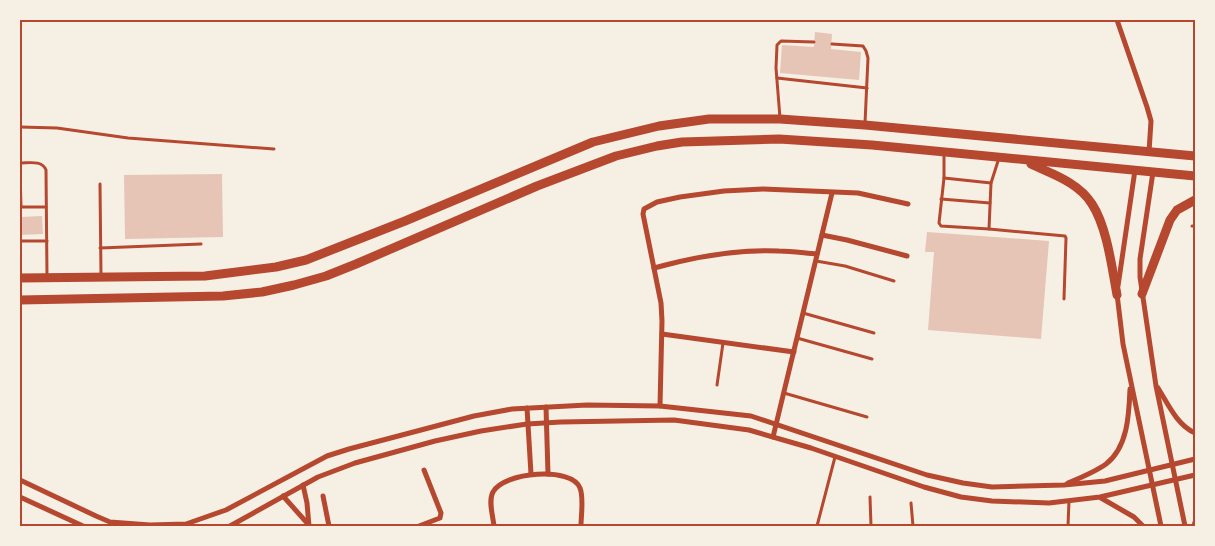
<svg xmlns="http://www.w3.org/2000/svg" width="1215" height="546" viewBox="0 0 1215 546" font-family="Rubik,sans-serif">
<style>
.building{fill:#e6c5b7}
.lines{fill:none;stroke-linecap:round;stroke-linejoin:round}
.service{stroke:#b5482f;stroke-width:3}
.minor{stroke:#b5482f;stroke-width:5}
.primary{stroke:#b5482f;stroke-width:9}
.neatline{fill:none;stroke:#b5482f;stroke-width:2}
</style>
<rect width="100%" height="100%" fill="#f6efe4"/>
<!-- building -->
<g class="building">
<polygon points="815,32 832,34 831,49 861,52 859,80 780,73 782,45 814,47"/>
<polygon points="222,174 223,237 125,239 124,175"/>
<polygon points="42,216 43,234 20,235 20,217"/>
<polygon points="927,232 1049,241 1041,339 928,330 934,252 925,252"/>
</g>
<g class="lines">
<!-- service -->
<g class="service">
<polyline points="832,44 863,46 866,51 868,58 865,123"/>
<polyline points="777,78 867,88"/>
<polyline points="780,118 776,68 777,45 781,41 814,42"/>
<polyline points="20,127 57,128 128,138 274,149"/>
<polyline points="944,153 944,178 939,223 941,226 989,229 991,183 999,158"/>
<path d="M 20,163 C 29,163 42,160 46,170 L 47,277"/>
<polyline points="20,171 21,207"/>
<polyline points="944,178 991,183"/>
<polyline points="100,184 101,275"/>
<polyline points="941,199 990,203"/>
<polyline points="21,207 46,207"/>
<polyline points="1192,226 1195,226"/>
<polyline points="989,229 1065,236 1066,238 1064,299"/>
<polyline points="20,241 47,241"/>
<polyline points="100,248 201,244"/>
<polyline points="816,261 845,266 894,281"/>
<polyline points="803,313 874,333"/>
<polyline points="797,338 872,359"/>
<polyline points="717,385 723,343"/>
<polyline points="784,393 867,417"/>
<polyline points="870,497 871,526"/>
<polyline points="911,503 913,526"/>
<polyline points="817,526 835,457"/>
<polyline points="1068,526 1069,501"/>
</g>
<!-- minor -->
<g class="minor">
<polyline points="1117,20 1147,107 1151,121 1149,152"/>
<polyline points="1153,172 1140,259 1140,277 1156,386 1185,526"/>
<polyline points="822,235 847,240 907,256"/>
<path d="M 654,268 C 694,257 737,249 779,251 C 792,251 804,253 817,254"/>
<polyline points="1118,286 1135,170"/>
<polyline points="1117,294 1123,344 1161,526"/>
<polyline points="662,334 794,352"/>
<path d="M 1158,388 C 1168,404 1177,425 1195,433"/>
<polyline points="660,406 662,321 661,303 643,214 644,209 657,202 680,197 724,191 763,189 858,193 908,204"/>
<polyline points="546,407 548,474"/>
<polyline points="527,408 531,474"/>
<polyline points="773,437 832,193"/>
<polyline points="20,480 96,516 110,522 150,525 186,524 226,510 327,456 349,449 474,416 512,409 587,405 660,406 751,416 927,475 963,483 992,487 1064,485 1105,481 1195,459"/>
<path d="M 1068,483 C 1080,478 1095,472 1106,464 C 1128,447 1129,414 1130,389"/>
<polyline points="303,485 307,503 309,526"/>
<polyline points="283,496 308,524"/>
<polyline points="323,496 329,526"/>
<polyline points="20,497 83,526"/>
<polyline points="1101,498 1134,517 1143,526"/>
<polyline points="230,526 318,477 355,463 435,441 481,431 527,424 561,422 674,420 749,430 811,448 924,487 961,497 992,501 1049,503 1100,497 1195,475"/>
<polyline points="419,526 440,518 441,513 424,470"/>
<path d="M 494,526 C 493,516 488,501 493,492 C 503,472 572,466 580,488 C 584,498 581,515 581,526"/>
<polyline points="1194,526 1195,522"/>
</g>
<!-- primary -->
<g class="primary">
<path d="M 1031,164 C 1043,170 1058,175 1070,183 C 1078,188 1087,196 1092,204 C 1107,227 1112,268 1117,295"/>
<polyline points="20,278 205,276 276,267 306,260 405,221 593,142 659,126 709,119 780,119 865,125 1195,156"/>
<polyline points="1142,294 1170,220 1177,210 1195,200"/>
<polyline points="20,300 223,296 262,292 294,285 326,276 356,264 537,186 616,156 657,146 682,142 779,139 872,145 1195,176"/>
</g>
</g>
<!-- border -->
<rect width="1215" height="546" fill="none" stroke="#f6efe4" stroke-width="42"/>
<rect x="21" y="21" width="1173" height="504" class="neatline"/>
</svg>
